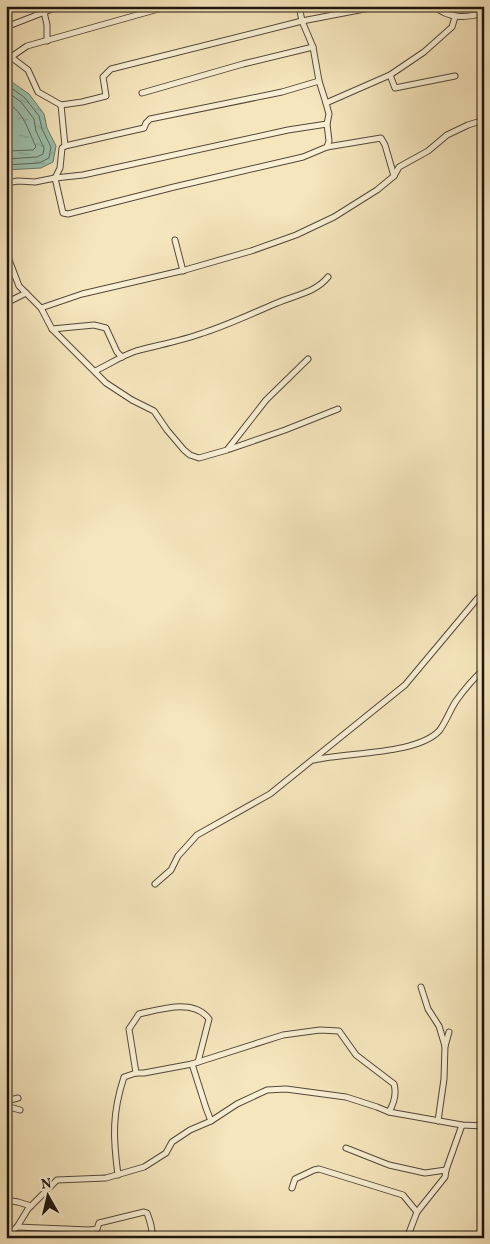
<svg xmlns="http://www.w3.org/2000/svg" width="490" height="1244" viewBox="0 0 490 1244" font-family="Vollkorn,serif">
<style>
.water{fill:url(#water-ripples);stroke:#6a7b6c}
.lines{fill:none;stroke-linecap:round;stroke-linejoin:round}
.shore{stroke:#5e6a5c;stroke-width:1}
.minor-casing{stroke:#534839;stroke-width:7}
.minor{stroke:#f9efd4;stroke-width:5}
</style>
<defs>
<pattern id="water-ripples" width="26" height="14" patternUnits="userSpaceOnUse" patternTransform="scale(1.25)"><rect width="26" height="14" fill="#9ec0ac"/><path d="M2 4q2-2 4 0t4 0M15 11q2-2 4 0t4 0" fill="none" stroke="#88a493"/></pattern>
</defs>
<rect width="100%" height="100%" fill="#f6e6bd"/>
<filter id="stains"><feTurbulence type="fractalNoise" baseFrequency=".004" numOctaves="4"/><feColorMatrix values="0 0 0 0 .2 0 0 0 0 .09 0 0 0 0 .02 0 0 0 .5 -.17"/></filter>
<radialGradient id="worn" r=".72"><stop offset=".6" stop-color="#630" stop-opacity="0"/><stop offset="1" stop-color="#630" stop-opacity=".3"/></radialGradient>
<!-- water -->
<polygon class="water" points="6,78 29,94 44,114 47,128 56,146 53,162 41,168 6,170"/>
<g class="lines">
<!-- shore -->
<g class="shore">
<polyline points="6,84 25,98 39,116 42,129 51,147 49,158 39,163 6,165"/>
<polyline points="6,91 21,102 34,119 36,131 44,148 43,154 37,157 6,159"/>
<path d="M 6,101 C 26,116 26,126 36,147 L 33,150 L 6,151"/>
</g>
<defs>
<g id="minor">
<path d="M 434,6 C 449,19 466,18 484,13"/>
<polyline points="44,12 47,25 47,41"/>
<polyline points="6,27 60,6"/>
<polyline points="6,55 11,57 27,46 169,6"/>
<polyline points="11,57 28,70 38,92 61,105 82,102 106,96 103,77 111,69 302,21 380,6"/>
<polyline points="390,75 395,88 455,76"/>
<polyline points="142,93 243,64 313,47"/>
<polyline points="326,103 390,75 424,52 452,27 455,17"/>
<polyline points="61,105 65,146 62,148 60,168 55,178 83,175 288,130 327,124"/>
<polyline points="65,146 144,128 146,123 150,119 282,92 319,81"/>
<polyline points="327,147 381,138 385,145 394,176"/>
<polyline points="6,183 18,181 35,182 55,178 63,213 68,214 174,187 303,157 327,147 329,141 327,124 329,114 326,103 319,81 313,47 302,21 299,6"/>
<polyline points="175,240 183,271"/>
<polyline points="6,252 19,286 41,308 82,294 185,270 251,251 296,235 334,217 377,190 394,176 399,167 428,151 447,135 468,125 484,120"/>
<polyline points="6,303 26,293"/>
<polyline points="41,308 52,329 106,383 132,400 154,411 167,430 184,450 190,455 199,458 227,450 266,400 308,359"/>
<polyline points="52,329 94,325 106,328 117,352 122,357"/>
<path d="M 95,371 C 108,365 121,356 136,351 C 158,345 181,341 203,333 C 228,325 253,313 277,303 C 295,295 315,293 328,277"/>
<polyline points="230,449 285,430 338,409"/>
<path d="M 314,760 C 346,752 416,755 439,731 C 446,722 450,710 456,701 C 464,690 474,678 484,669"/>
<polyline points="155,884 171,870 178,856 197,835 270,794 405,685 477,599 484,593"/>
<polyline points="421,987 428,1009 439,1026 445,1046 444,1079 438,1121"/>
<polyline points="445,1046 449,1032"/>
<path d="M 192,1064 L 283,1035 L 320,1030 L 339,1031 L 356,1055 L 394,1084 C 397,1094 394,1103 389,1112"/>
<path d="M 136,1073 L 129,1029 L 139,1014 C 161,1009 194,998 209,1019 L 198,1062"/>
<polyline points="6,1101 18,1098"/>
<polyline points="6,1106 20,1110"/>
<polyline points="346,1148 389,1165 425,1173 446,1170"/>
<path d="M 118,1175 C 113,1138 112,1113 124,1077 L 136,1073 L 144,1073 L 192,1064 L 206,1108 L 211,1121"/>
<polyline points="292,1188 295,1179 314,1170 319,1169 403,1195 417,1212"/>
<polyline points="6,1200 18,1202 31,1206"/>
<path d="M 17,1227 L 89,1230 L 97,1229 L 99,1223 L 144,1212 L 147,1213 C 150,1221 153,1229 152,1238"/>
<polyline points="6,1237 17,1227 28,1209 57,1180 106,1178 144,1167 166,1153 172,1142 190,1130 211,1121 237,1104 267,1090 286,1089 346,1097 377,1107 389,1112 462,1125 484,1126"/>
<polyline points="407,1238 417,1212 445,1177 446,1170 462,1125"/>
</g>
</defs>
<!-- minor casing -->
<use href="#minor" class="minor-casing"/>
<!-- minor -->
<use href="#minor" class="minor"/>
</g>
<!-- margin -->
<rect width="490" height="1244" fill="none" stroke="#f6e6bd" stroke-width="25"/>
<rect x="8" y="8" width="475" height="1229" fill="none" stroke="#1d140d" stroke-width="2.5"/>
<rect x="12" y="12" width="465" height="1219" fill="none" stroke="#1d140d"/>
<!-- north arrow -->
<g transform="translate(48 1196) rotate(352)" stroke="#f9efd4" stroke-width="4" paint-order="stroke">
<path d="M0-4L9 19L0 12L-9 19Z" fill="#1d140d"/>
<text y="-8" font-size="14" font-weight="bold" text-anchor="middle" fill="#1d140d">N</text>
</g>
<rect width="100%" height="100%" filter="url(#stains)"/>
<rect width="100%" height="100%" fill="url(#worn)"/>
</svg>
